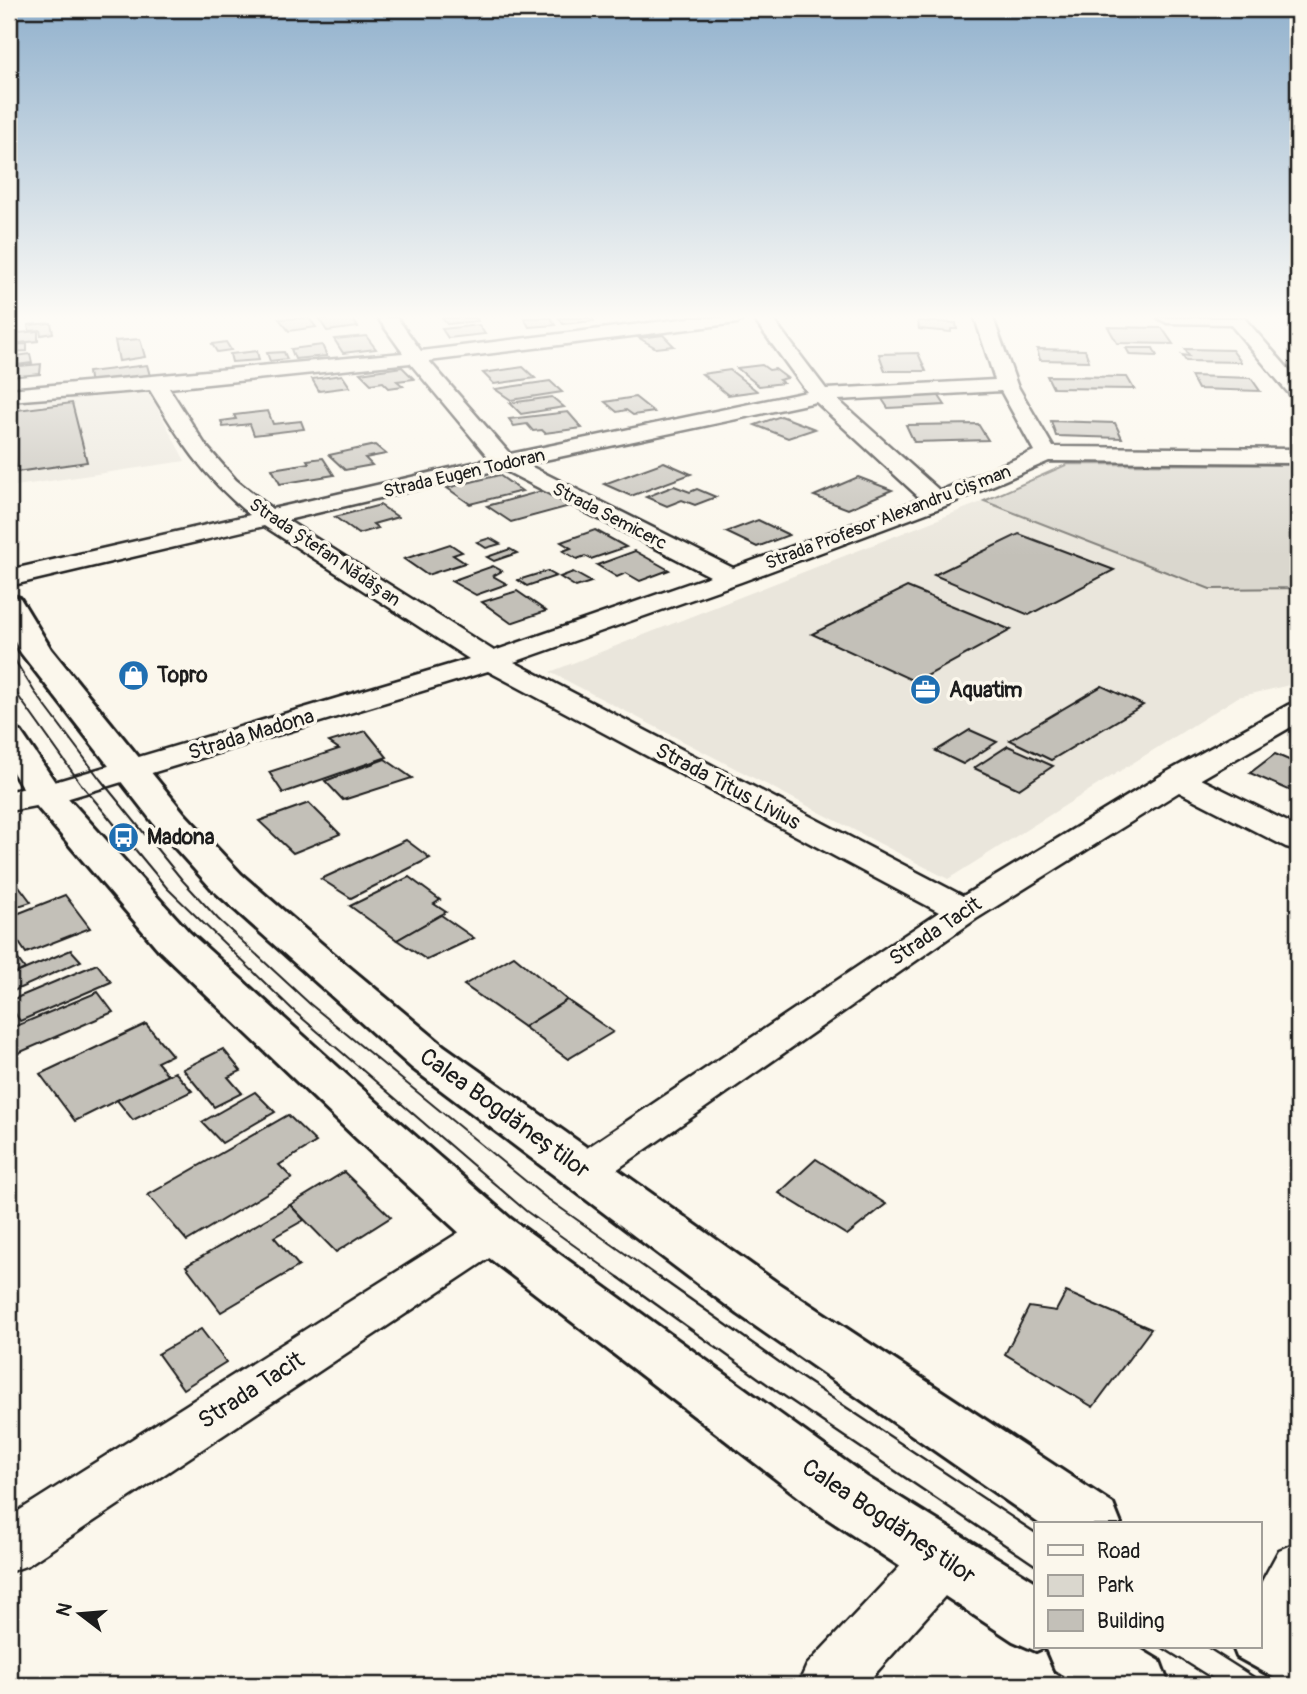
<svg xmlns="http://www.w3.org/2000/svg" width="1307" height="1694" viewBox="0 0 1307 1694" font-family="Pangolin,sans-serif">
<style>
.built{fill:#eae6dc}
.green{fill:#dad7ce;stroke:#7b7a75;stroke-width:2}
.building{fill:#c3c0b8;stroke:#1c1c1c;stroke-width:2}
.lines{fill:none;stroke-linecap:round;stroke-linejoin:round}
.street-casing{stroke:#1c1c1c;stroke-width:5}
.secondary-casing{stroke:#1c1c1c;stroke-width:6}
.street{fill:#fbf7ec;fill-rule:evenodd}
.secondary{fill:#fbf7ec;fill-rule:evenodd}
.tram-far1{stroke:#1c1c1c;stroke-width:2}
.tram{stroke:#1c1c1c;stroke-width:2.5}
.labels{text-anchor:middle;stroke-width:7;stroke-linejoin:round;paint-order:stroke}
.far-street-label{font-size:18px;fill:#1c1c1c;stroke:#fbf7ec}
.poi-label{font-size:21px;font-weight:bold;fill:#1c1c1c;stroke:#fbf7ec;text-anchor:start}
.street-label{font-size:21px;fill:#1c1c1c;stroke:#fbf7ec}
.near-street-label{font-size:24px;fill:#1c1c1c;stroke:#fbf7ec}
</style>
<rect width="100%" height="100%" fill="#fbf7ec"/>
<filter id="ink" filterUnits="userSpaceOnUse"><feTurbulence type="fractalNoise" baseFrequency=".0143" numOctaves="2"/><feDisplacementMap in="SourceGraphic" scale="14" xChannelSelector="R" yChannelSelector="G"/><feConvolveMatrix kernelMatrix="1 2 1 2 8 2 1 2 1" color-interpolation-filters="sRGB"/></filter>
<g filter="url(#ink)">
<!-- built -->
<g class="built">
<polygon points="149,392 185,461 9,487 9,402"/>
<polygon points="984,501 1210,589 1298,588 1298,683 1238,697 948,879 550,672"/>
</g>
<!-- green -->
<polygon class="green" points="1068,464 1298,465 1298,588 1210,589 984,501"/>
<!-- building -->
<g class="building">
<polygon points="309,318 316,327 289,331 279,319"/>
<polygon points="352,318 358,327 327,331 319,319"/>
<polygon points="442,318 476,318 478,321 447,324"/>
<polygon points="524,318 551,318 555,325 529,327"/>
<polygon points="559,318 592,318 594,321 563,324"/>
<polygon points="918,321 956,323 957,329 951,329 951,332 919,329"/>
<polygon points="51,323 53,333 41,335 40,330 29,331 28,325"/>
<polygon points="479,325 485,334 448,338 442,329"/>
<polygon points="1108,327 1162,328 1173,344 1117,343"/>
<polygon points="38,331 38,341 9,344 9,334"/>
<polygon points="663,335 674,346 656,348 639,338"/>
<polygon points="366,336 376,349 343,353 334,339"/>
<polygon points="140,339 145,357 119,361 115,341"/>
<polygon points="226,342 231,350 217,352 212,344"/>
<polygon points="27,344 27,351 9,352 9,345"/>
<polygon points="322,345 327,356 295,359 291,349"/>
<polygon points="1126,348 1153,348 1157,356 1130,355"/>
<polygon points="1037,349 1085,350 1089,361 1040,360"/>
<polygon points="1185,349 1232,350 1241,362 1186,361 1182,355 1189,356"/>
<polygon points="257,351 259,360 232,362 230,354"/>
<polygon points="284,352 287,359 270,361 267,353"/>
<polygon points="918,353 926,371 885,371 879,354"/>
<polygon points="30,354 32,363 9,366 9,357"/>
<polygon points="41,364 40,374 9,377 9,367"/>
<polygon points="147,365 151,379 90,386 88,372"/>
<polygon points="762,365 769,370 775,369 787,378 779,380 783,383 759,386 737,368"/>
<polygon points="402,367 414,379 397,381 403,386 389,388 383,382 371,384 360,373"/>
<polygon points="523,367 535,378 494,384 483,373"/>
<polygon points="730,370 757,391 728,395 702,374"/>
<polygon points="342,375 350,387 319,391 312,379"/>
<polygon points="1047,376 1127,377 1134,389 1053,388"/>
<polygon points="1191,376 1251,378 1260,391 1198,389"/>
<polygon points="550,381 562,392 511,400 495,389"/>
<polygon points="937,393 945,405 888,408 880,396"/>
<polygon points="552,397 564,407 521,414 510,403"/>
<polygon points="635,397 654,412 633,415 626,410 617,412 605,402"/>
<polygon points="72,403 87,462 16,472 9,411"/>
<polygon points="268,411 273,424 301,421 304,429 254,435 250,424 223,427 221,421 236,419 234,415"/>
<polygon points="568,412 582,428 545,433 542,430 533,431 527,424 514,426 509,419"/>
<polygon points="781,416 815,429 788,438 755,425"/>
<polygon points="1051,421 1115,423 1122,438 1056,436"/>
<polygon points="978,424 988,440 914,442 906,425"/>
<polygon points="375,445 386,454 365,458 372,465 345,470 329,455"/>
<polygon points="323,458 334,475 280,484 272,469 309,463 307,460"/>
<polygon points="664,462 691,474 631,496 604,484"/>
<polygon points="499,475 522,491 470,504 447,488"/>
<polygon points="858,477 892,490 848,509 814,496"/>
<polygon points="674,486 690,492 697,489 716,497 695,505 682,500 667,506 646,497"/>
<polygon points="545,490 570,506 511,522 487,506"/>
<polygon points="380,505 398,517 373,524 378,528 358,534 335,517"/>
<polygon points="758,520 789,535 757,547 726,532"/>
<polygon points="595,530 626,547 591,559 585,556 577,559 563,551 571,548 561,542"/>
<polygon points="1019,534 1114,570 1029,615 934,575"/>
<polygon points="490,538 500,544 486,548 477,542"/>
<polygon points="450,544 462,552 453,555 465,563 427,575 404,559"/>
<polygon points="510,549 517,553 494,561 487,557"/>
<polygon points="635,551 669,570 640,581 626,573 617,577 597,565"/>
<polygon points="493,566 502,571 493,576 507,584 476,595 451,581"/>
<polygon points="547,571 556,576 527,586 518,580"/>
<polygon points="573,572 591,582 576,587 560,577"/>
<polygon points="907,587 1011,630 916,682 812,634"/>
<polygon points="517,591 546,611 511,623 482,602"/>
<polygon points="1102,686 1143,705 1051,760 1010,740"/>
<polygon points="970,730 997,742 963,764 936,751"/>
<polygon points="366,731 387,757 283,793 269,772 339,749 329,742"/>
<polygon points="1008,746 1053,766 1019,789 974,768"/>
<polygon points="1275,754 1298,764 1298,794 1250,773"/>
<polygon points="385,759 412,778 343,800 325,781"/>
<polygon points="309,803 340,834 293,853 259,821"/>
<polygon points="406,840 430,858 351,898 321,879"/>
<polygon points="409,877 440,900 434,904 446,912 397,940 350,906"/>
<polygon points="16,882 31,902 9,909 9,883"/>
<polygon points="65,895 90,928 26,953 9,928 9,917"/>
<polygon points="441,915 474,938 427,960 397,940"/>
<polygon points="71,950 81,961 9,993 9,976"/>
<polygon points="514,956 567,1000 524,1027 464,985"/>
<polygon points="17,958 25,969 9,976 9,961"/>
<polygon points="97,964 111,982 20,1021 9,1004 9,1001"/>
<polygon points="98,992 113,1012 16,1054 9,1044 9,1029"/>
<polygon points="567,1000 613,1032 568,1059 524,1027"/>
<polygon points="146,1024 172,1055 157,1062 168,1075 75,1121 40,1074"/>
<polygon points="223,1049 241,1071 228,1077 242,1093 214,1107 183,1069"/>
<polygon points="175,1072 192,1091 133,1120 117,1100"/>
<polygon points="255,1092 275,1112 222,1143 202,1122"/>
<polygon points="288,1115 316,1142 279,1165 292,1178 187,1241 148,1195"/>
<polygon points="816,1159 886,1204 847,1235 779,1193"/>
<polygon points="344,1172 391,1217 336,1252 290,1205"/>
<polygon points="290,1205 304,1220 274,1237 299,1266 221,1312 186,1266"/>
<polygon points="1066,1292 1151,1329 1093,1407 1005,1354 1029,1307 1056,1311"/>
<polygon points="201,1329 226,1362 183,1389 158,1354"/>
</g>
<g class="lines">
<defs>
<g id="street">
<path d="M 378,318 L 397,318 L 421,351 L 690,318 L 746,318 L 737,323 L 429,361 L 510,454 L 807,392 L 753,318 L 772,318 L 826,389 L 995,380 L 975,318 L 993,318 L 1017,385 L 1053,447 L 1298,449 L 1298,463 L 1049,461 L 945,506 L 741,582 L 514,662 L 963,896 L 1167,772 L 1288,705 L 1298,702 L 1298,723 L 1201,779 L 1298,827 L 1298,850 L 1286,847 L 1179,792 L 976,919 L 599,1182 L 584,1187 L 569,1182 L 563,1171 L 569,1160 L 939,912 L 488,671 L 56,802 L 9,811 L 9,791 L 41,786 L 469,659 L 264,526 L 9,586 L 9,570 L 250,515 C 201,474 182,443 150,390 L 9,401 L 9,389 L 403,353 ZM 410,363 L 490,459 L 272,509 L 236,480 L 206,446 L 169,388 ZM 1001,391 L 1034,451 L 940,491 L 838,400 ZM 816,402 L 921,499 L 733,568 L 526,464 ZM 502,469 L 710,576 L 494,651 L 287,520 Z"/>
<polygon points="1158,318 1244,318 1298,380 1298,398 1291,396 1230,324 1167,323"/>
<polygon points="493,1216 509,1221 515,1233 509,1245 28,1565 9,1572 9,1517 477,1221"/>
<polygon points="944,1532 963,1540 971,1558 963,1576 865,1685 798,1685 807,1665 925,1540"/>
<polygon points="1298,1542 1298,1624 1283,1656 1263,1664 1243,1656 1239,1647 1260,1647 1260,1585 1279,1550"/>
</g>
<g id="secondary">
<polygon points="9,595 20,598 51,649 184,813 241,874 330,951 444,1046 776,1282 1113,1504 1121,1524 1040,1524 738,1314 412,1068 213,890 158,829 21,653 9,631"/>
<polygon points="9,729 21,732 59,788 189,932 391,1115 511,1219 867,1477 1036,1582 1036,1647 1045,1647 1036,1651 1013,1641 825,1517 475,1247 357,1139 159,950 27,795 9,766"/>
<polygon points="1260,1602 1298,1620 1298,1685 1275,1678 1237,1657 1233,1647 1260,1647"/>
<polygon points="1045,1647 1137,1647 1160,1661 1169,1685 1078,1685 1055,1670"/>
</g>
</defs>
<!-- street casing -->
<use href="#street" class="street-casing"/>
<!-- secondary casing -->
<use href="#secondary" class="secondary-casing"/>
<!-- street -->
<use href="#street" class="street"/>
<!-- secondary -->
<use href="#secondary" class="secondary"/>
<!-- tram-far1 -->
<g class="tram-far1">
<polyline points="9,651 34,691 100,779 183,881 218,919 310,1004 545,1197 661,1279"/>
<polyline points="9,683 81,784 167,888 295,1012 526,1211 621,1279"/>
</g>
<!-- tram -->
<g class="tram">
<polyline points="618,1277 778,1392 1036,1566"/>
<polyline points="659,1277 796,1374 1036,1533"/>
<polyline points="1161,1647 1222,1685"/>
<polyline points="1207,1647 1267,1685"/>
</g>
</g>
</g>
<!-- sky -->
<linearGradient id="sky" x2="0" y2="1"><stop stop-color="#91b1cd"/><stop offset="0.57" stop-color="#fdfbf6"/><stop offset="1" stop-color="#fdfbf6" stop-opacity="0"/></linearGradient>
<rect width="1307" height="556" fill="url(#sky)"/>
<!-- icons -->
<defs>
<symbol id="shop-disc" viewBox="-11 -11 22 22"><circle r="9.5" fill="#1f6fb2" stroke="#fbf7ec"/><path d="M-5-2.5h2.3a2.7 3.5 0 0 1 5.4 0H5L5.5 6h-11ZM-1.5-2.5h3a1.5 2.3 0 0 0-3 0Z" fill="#fff"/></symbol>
<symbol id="office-disc" viewBox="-11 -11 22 22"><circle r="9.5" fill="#1f6fb2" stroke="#fbf7ec"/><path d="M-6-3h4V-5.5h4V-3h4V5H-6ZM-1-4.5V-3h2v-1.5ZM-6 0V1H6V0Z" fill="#fff"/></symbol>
<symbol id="bus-disc" viewBox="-11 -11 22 22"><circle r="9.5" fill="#1f6fb2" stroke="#fbf7ec"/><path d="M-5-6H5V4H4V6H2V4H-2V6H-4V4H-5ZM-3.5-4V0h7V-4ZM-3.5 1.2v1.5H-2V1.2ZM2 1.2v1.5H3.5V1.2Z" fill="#fff"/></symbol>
</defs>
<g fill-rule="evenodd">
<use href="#shop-disc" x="116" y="658" width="35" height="35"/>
<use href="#office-disc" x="908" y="672" width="35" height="35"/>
<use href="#bus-disc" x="106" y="820" width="35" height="35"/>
</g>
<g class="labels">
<!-- far-street labels -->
<g class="far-street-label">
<text transform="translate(464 473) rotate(-13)" y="6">Strada Eugen Todoran</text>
<text transform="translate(610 516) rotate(27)" y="6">Strada Semicerc</text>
<text transform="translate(888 517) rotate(-21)" y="6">Strada Profesor Alexandru Cișman</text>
<text transform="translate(325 552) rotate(34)" y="6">Strada Ștefan Nădășan</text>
</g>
<!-- poi labels -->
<g class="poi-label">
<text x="157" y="682">Topro</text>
<text x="949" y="697">Aquatim</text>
<text x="147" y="844">Madona</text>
</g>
<!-- street labels -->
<g class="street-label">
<text transform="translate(251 734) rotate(-17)" y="7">Strada Madona</text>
<text transform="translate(728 786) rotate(28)" y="7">Strada Titus Livius</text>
<text transform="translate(935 931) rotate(-34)" y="7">Strada Tacit</text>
</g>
<!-- near-street labels -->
<g class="near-street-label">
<text transform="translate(505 1113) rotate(36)" y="8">Calea Bogdăneștilor</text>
<text transform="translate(251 1390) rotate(-33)" y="8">Strada Tacit</text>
<text transform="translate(889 1521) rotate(34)" y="8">Calea Bogdăneștilor</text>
</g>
</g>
<!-- margin -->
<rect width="1307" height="1694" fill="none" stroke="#fbf7ec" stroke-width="35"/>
<rect x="18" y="18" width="1272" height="1659" fill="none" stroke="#1c1c1c" stroke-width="2.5" filter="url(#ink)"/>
<!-- legend -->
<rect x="1034" y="1522" width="228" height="126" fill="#fbf7ec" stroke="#a29f99" stroke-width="2"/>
<rect x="1048" y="1545" width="35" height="10" fill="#fbf7ec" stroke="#a29f99" stroke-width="2"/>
<text x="1097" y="1558" font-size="21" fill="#1c1c1c">Road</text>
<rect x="1048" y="1575" width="35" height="21" fill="#dad7ce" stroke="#a29f99" stroke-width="2"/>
<text x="1097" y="1592" font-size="21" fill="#1c1c1c">Park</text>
<rect x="1048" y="1610" width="35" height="21" fill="#c3c0b8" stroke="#a29f99" stroke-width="2"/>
<text x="1097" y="1628" font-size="21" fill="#1c1c1c">Building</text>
<!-- north arrow -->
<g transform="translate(80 1614) rotate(286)" stroke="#fbf7ec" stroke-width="5" paint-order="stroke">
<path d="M0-5L12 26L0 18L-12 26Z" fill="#1c1c1c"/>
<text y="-10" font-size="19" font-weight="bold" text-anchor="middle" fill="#1c1c1c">N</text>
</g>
</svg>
